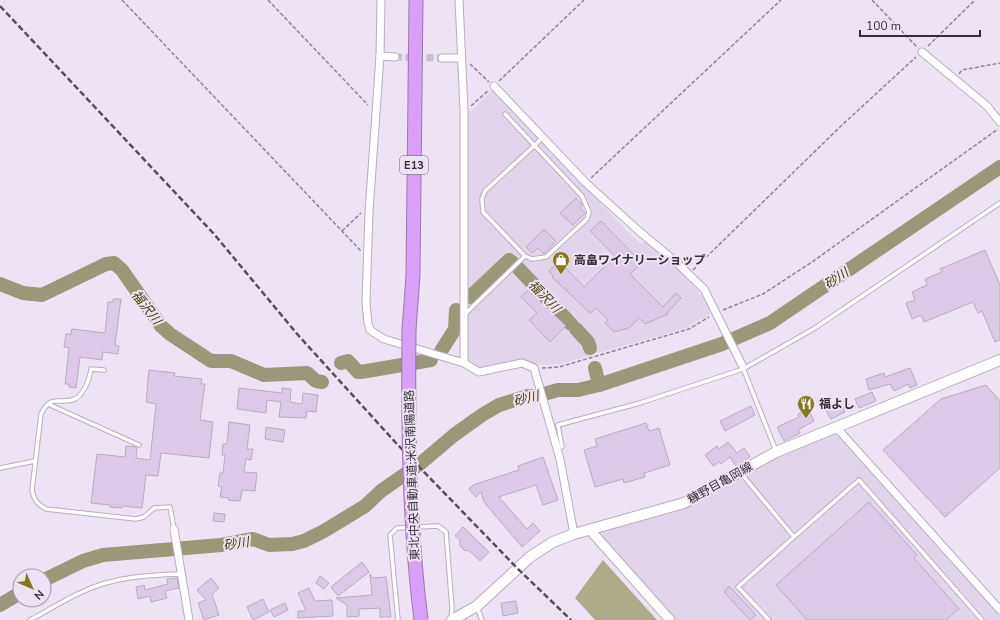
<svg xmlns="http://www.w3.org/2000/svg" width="1000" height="620" viewBox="0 0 1000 620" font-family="'Nunito Sans','Noto Sans JP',sans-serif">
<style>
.built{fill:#e2d5eb}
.forest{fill:#aeaa8a}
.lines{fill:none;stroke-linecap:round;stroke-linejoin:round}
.river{stroke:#9b9879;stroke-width:14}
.building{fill:#dcc9e7;stroke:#b6acbc}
.minor-tunnel{stroke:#c9bfce;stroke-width:7;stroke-dasharray:7 3.5;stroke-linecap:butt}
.service-casing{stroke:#b8aebe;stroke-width:5.5}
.minor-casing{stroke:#b8aebe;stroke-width:9}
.tertiary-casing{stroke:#b8aebe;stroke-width:11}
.secondary-casing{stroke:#b8aebe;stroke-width:12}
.motorway-casing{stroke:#9e78b2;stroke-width:15}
.path{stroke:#8f8893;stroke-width:1.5;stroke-dasharray:4 2;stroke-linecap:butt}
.service{stroke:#fff;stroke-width:3.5}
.minor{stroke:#fff;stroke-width:7}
.tertiary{stroke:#fff;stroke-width:9}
.secondary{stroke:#fff;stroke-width:10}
.motorway{stroke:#d8a0f6;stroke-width:13}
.rail{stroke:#555058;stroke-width:2.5;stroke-dasharray:6 3;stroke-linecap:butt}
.motorway-bridge-casing{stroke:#9e78b2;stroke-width:15;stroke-linecap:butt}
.motorway-bridge{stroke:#d8a0f6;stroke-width:13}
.labels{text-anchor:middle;stroke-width:4;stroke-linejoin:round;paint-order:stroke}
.shield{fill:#eee3f4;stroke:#6b656e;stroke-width:1}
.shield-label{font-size:11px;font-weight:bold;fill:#332f35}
.poi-label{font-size:12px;font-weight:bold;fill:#332f35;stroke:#eee3f4;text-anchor:start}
.street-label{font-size:12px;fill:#332f35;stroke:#eee3f4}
.water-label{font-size:13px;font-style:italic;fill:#453e02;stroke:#eee3f4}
</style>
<rect width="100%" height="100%" fill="#eee3f4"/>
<!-- built -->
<g class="built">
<polygon points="493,89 630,234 641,244 645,241 688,277 706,302 711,311 709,315 683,329 560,364 540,365 520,360 479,368 467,361 468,161 466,112 472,110"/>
<polygon points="836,427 1000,610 1000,620 670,620 590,530 684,503"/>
</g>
<!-- forest -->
<polygon class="forest" points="603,560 657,620 595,620 575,598"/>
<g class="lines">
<!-- river -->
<g class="river">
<polyline points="518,268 571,324"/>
<polyline points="0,284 23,293 42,295 106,264 114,263 122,270 161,326 170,334 211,361 231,361 264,375 307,373 316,381 322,382"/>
<polyline points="470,297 509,260 513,263"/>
<polyline points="576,329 588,342 590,348"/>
<polyline points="441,351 455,329 456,310"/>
<polyline points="341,363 348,361 358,372 361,372 431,360"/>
<polyline points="595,368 599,385"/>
<polyline points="44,580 83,561 103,555 221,545 253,539 269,545 292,544 304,541 324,531 365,506 381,491 421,463 454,435 482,415 499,405 528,396 537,396 558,390 578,390 599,385 722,344 770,323 1000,167"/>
<polyline points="0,605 20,593"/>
</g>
</g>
<!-- building -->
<g class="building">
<polygon points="576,198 582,204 580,208 585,213 573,225 560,213"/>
<polygon points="601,221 642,263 630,274 663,307 676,293 681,298 667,313 668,314 645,324 639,318 629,328 614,332 605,323 608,320 596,308 590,313 552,277 553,276 549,271 559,261 584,287 615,256 590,231"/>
<polygon points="544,229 556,241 544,254 538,248 532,253 526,247"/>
<polygon points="985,250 1000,285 1000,340 995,342 982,311 978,313 973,302 924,322 921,315 912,319 906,303 915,300 912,292 927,285 925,279 942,272 940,269"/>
<polygon points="528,290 566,326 550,342 529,320 537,313 521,297"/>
<polygon points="113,299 121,299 115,345 119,346 118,354 103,352 102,360 80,357 76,388 69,387 69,384 65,384 69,348 64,347 66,334 71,334 72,329 105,333 108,302 113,302"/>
<polygon points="910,368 917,385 910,388 908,384 894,391 890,384 869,390 866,379 884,373 885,377"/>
<polygon points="149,370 175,373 174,376 202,379 201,384 205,384 200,420 213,422 209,458 161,453 158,476 146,475 142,508 122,506 122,508 110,507 110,505 91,503 97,454 125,457 126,446 135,447 137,448 136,458 150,460 156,404 146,402"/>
<polygon points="986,385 1000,401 1000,468 945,517 883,450 941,399"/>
<polygon points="239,388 282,393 282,388 291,389 290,402 302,404 303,393 318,395 316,412 307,411 306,418 279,417 281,402 267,400 266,413 237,409"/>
<polygon points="872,392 876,401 859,408 855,399"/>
<polygon points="840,402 845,412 831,419 825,409"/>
<polygon points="751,406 755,415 725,431 720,421"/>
<polygon points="808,409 814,421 798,430 800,433 784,441 777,427 799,417 798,414"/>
<polygon points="229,422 250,425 247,449 253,449 251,460 246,459 244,472 257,473 255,491 242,490 240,501 228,500 229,498 220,497 222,487 218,486 220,473 223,473 225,455 222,455 223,444 227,444"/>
<polygon points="646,423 649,431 659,428 670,465 644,473 645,477 624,483 623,479 595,487 584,450 597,446 595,439"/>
<polygon points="266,427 285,430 283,442 265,439"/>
<polygon points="728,442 737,453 744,448 750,457 736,466 730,457 721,464 719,462 713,466 705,455 717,446 719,449"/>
<polygon points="543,457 558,500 543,505 536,485 499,497 527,529 533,523 540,531 522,547 484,502 481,492 476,497 469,489 473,485 519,470 518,466"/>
<polygon points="869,502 917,555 914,558 959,609 946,620 807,620 776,585"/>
<polygon points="214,513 225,514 224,522 213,521"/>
<polygon points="463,527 489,552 480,561 472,553 468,550 465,551 460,546 460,540 455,536"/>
<polygon points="362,562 369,572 338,596 331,587"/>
<polygon points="370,574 373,578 386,577 391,617 380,617 380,608 359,609 359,616 347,617 347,605 336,598 372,595"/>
<polygon points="320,576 329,583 324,589 316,583"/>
<polygon points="177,578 179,588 165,591 167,598 151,602 150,596 138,599 136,587 144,585 145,590 168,584 167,579"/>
<polygon points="211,578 219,588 212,594 219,615 204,620 198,603 206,600 197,590"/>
<polygon points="729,586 756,615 750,620 724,592"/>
<polygon points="309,588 315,601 332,600 333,616 298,618 298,611 306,611 298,593"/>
<polygon points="263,599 269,612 253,620 247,607"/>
<polygon points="516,601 518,613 503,616 501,603"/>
<polygon points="285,603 288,610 274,617 270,610"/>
</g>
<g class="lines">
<!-- minor-tunnel -->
<polyline class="minor-tunnel" points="395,57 442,58"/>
<defs>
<g id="service">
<polyline points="505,114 582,196 589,212 587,219 546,257 532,259 525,256 483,212 482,199 485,191 535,145 542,138"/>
<polyline points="465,314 525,256"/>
<polyline points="743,368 776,451"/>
<path d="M 104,370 L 91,369 C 90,378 83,398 72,400 C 56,404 52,394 41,414 L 32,490 C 34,500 38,505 46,509 L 136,519 L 144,517 L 154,508 L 170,507 L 174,529"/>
<polyline points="48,404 139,445"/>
<polyline points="562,447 558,425 640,403 743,369 815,328 1000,203"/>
<polyline points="0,468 35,461"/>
<polyline points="740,472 794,537 859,480 982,620"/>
<polyline points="477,607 482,620"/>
<path d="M 30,620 C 47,611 64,600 82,592 C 113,577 147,575 181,574"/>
<polyline points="398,620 390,535 397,528 438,526 446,532 452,608 451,619"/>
<polyline points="769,620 738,587 794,537"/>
</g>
<g id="minor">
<polyline points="381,0 380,56 369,212 366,303 368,323 370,330 384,339 464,363 479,372 522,363 534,368 560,459 574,534"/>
<polyline points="459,0 464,110 464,363"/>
<polyline points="922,52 987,106 1000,122"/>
<polyline points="380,56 395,57"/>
<polyline points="442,58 460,58"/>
<polyline points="494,86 586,183 640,232 676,262 704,289 742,365"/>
<polyline points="836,427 1000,610"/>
<polyline points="174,529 189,620"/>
</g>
<polyline id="tertiary" points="590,530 670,620"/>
<polyline id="secondary" points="452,620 477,606 530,557 553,542 574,534 684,503 776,452 1000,360"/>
<polyline id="motorway" points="409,330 413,275 416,0"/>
</defs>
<!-- service casing -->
<use href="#service" class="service-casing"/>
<!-- minor casing -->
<use href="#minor" class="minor-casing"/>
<!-- tertiary casing -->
<use href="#tertiary" class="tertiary-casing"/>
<!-- secondary casing -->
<use href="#secondary" class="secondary-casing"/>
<!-- motorway casing -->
<use href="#motorway" class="motorway-casing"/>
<!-- path -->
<g class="path">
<polyline points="122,0 361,251"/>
<polyline points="268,0 368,105"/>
<polyline points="872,0 918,48"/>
<polyline points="928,46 975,0"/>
<polyline points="470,64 489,82"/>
<polyline points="959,74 962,70 1000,63"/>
<polyline points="499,81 584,0"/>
<polyline points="471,106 489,90"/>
<polyline points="591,178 781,0"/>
<polyline points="342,231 361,213"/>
<polyline points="693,270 841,126 916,57"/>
<polyline points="723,310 763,294 812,262 998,129"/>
<polyline points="542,368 559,367 689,329 709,317"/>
</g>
<!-- service -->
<use href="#service" class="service"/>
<!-- minor -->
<use href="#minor" class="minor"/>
<!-- tertiary -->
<use href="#tertiary" class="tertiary"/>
<!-- secondary -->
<use href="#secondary" class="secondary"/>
<!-- motorway -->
<use href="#motorway" class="motorway"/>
<!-- rail -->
<polyline class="rail" points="0,6 214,234 298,335 396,443 518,569 571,620"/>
<defs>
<path id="motorway-bridge" d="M 409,330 C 408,427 409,523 421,620"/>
</defs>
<!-- motorway-bridge casing -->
<use href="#motorway-bridge" class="motorway-bridge-casing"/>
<!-- motorway-bridge -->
<use href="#motorway-bridge" class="motorway-bridge"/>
</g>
<!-- icons -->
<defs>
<symbol id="shop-pin" viewBox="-11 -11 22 30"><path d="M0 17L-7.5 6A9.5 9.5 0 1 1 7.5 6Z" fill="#83791e" stroke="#eee3f4"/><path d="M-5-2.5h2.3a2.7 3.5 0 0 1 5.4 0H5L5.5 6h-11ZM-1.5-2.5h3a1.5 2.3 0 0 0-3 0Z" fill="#fff"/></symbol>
<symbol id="restaurant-pin" viewBox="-11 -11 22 30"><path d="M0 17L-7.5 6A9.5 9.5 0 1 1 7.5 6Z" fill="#83791e" stroke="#eee3f4"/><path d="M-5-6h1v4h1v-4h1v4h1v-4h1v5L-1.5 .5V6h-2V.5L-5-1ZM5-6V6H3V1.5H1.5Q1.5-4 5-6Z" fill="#fff"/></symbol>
</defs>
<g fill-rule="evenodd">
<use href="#shop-pin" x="551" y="250" width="20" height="27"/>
<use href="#restaurant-pin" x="796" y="394" width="20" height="27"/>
</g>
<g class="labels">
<!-- shield labels -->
<rect class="shield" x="400" y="156" width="28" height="18" rx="3"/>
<g class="shield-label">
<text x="414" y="169">E13</text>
</g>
<!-- poi labels -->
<g class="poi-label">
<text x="574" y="264">高畠ワイナリーショップ</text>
<text x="819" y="408">福よし</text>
</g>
<!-- street labels -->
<g class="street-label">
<text transform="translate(412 475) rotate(-92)" y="4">東北中央自動車道;米沢南陽道路</text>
<text transform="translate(720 483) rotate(-29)" y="4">糠野目亀岡線</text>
</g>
<!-- water labels -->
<g class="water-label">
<text transform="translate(836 278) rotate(-34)" y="5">砂川</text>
<text transform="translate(545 296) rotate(46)" y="5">福沢川</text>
<text transform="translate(147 307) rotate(52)" y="5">福沢川</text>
<text transform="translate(526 398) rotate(-13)" y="5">砂川</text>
<text transform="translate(236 543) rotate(-9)" y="5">砂川</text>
</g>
</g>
<!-- north arrow -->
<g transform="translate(32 588) rotate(135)"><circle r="19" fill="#eee3f4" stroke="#a39ba8"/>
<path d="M0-3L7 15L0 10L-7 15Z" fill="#83791e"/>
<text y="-6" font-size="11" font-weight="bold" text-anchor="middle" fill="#332f35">N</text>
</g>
<!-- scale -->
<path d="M860 30v6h120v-6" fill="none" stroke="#332f35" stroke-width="2"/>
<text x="866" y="30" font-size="12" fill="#332f35" stroke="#eee3f4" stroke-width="3" paint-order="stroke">100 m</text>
</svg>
